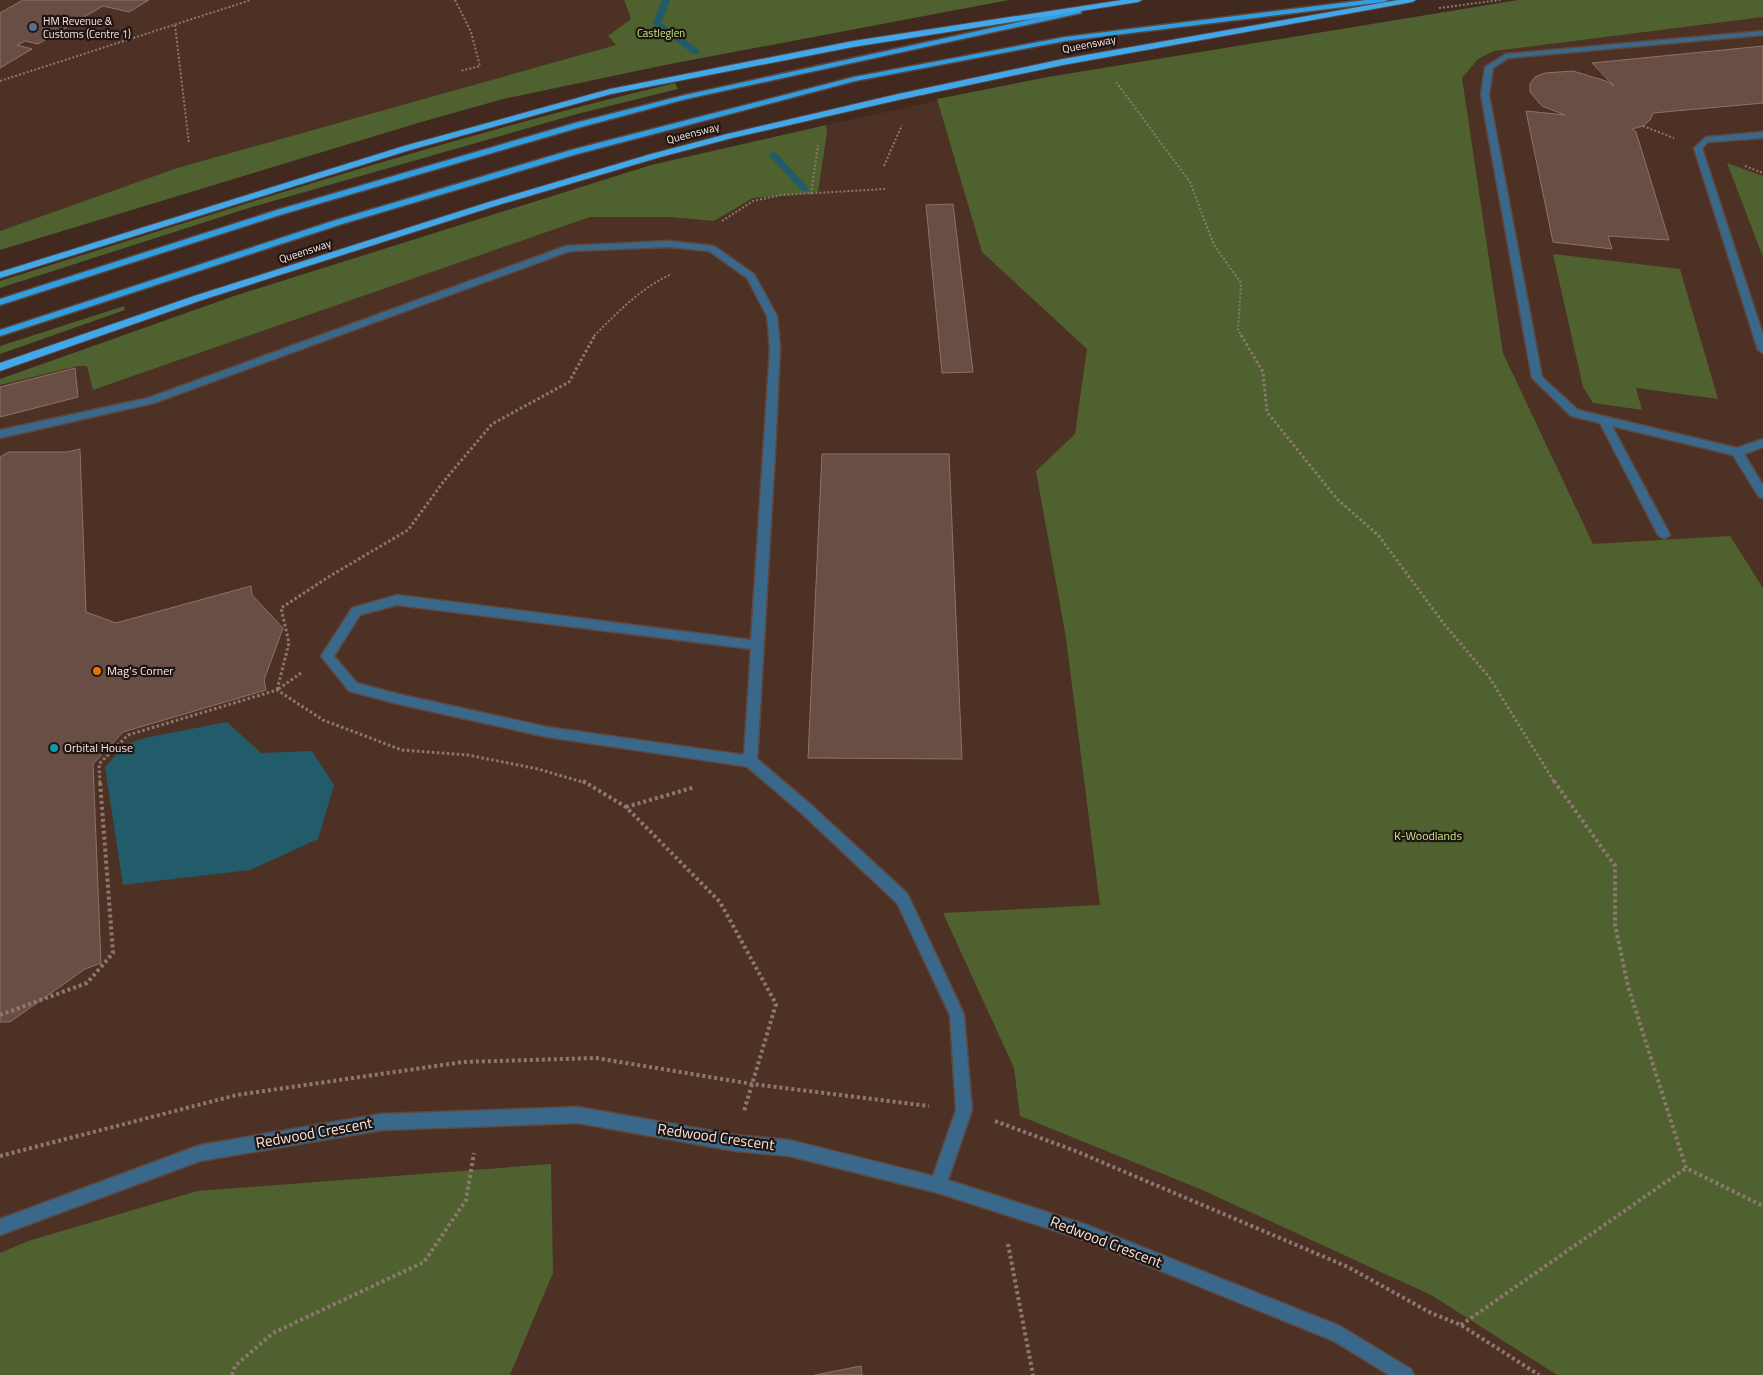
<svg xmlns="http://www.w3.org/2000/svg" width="1763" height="1375" viewBox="0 0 1763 1375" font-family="'Titillium Web',sans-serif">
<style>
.built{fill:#4e3125}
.green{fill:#4e612e}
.water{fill:#225b69}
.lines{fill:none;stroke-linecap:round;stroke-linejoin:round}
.stream{fill:#225b69;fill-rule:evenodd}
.building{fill:#684e44;stroke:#8e7267}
.service-casing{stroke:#5e473f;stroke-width:3}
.minor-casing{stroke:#5e473f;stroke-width:3}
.primary-casing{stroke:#5e473f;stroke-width:3}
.trunk-casing{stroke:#5e473f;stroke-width:2}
.path-far2{stroke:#8d7871;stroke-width:2;stroke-dasharray:2 2;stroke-linecap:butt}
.path-far1{stroke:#8d7871;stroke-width:3;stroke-dasharray:2.5 2.5;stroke-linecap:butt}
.path{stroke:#8d7871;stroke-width:4;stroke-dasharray:3 3;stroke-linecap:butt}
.service{fill:#3a688a;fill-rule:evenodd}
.minor{fill:#3a688a;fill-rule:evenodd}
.primary{fill:#309ee3;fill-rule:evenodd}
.trunk{fill:#41a8ec;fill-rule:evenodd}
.service-dot{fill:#5c6f8a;stroke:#201511;stroke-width:2}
.food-dot{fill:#e8710a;stroke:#201511;stroke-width:2}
.culture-dot{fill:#0f9aa8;stroke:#201511;stroke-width:2}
.labels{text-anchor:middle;stroke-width:4.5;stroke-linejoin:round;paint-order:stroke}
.far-poi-label{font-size:11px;fill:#f7e7e1;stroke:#201511;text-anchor:start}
.far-park-label{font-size:11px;fill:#c2e883;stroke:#201511}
.far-street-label{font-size:11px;fill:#f7e7e1;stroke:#201511}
.poi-label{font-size:12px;fill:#f7e7e1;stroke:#201511;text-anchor:start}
.park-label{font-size:12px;fill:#c2e883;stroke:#201511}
.near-street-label{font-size:15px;fill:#f7e7e1;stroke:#201511}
</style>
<rect width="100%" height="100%" fill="#412920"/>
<!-- built -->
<g class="built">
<polygon points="0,0 624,0 631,19 609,36 616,45 177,168 0,231"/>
<polygon points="1518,0 1763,0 1763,1375 510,1375 553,1273 197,1191 28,1241 0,1253 0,385 78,366 88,366 94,390 590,217 670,217 714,221 753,198 818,192 827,133 826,125 1048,77"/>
</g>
<!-- green -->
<g class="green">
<polygon points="624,0 1009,0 670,64 503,99 418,123 0,250 0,231 177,168 616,45 608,36 631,19"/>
<polygon points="1518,0 1763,0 1763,17 1494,51 1478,59 1462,78 1503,353 1593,544 1730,536 1763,588 1763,1375 1557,1375 1431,1295 1200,1189 1020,1116 1014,1068 943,913 1100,905 1066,638 1036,471 1075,434 1087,349 982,252 937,99 1048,77"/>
<path d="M 675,83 L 678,89 L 577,114 L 252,207 L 0,288 L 0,281 C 223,211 447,137 675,83 Z"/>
<polygon points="826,125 827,133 818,192 753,198 714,221 669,217 590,217 93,390 87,366 78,366 0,385 0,379 234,296 651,165"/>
<polygon points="1727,163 1763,176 1763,257"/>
<polygon points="1553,254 1680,269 1718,399 1636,388 1642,410 1593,403 1583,387"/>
<polygon points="124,306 125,310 0,354 0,346"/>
<polygon points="551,1164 553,1273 510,1375 0,1375 0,1253 28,1241 197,1191"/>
</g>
<!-- water -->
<polygon class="water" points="227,722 261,753 312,751 334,785 318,839 250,870 123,885 105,767 125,745 144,738"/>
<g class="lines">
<!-- stream -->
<g class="stream">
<polygon points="662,0 670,0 661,23 699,50 699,54 693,54 653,24"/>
<polygon points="773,152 776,153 808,187 808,191 802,191 770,157 768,155"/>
</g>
</g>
<!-- building -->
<g class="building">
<polygon points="23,0 149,0 129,12 103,6 38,44 25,41 17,45 32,49 0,68 0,13"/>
<polygon points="1763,46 1763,103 1653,113 1650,120 1643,126 1632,129 1636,132 1669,240 1608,236 1612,249 1553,242 1526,111 1565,115 1542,106 1530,92 1530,84 1535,77 1545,73 1573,71 1606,81 1614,86 1592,63"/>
<polygon points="953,204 973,372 942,373 926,205"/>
<polygon points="75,368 78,397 0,417 0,387"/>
<polygon points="80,449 86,612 116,623 251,586 252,595 283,628 264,680 266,690 123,732 93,764 101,963 85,969 10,1022 0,1022 0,457 9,452 67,452"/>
<polygon points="822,454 949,454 962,759 808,758"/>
<polygon points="861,1366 862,1375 815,1375"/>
</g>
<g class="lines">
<defs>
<g id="service">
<polygon points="1763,31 1763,35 1508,58 1493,68 1489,95 1542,377 1578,410 1737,448 1763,439 1763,447 1744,454 1763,485 1763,498 1759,497 1733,455 1612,426 1670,535 1664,539 1658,535 1600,423 1571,416 1532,378 1481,95 1485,67 1506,54"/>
<polygon points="1763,132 1763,138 1708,142 1702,148 1763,335 1763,353 1758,350 1694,148 1706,137"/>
<path d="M 669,241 L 714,246 L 754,274 L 777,316 L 780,348 L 775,453 L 757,761 L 755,765 L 750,767 L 547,737 L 398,704 L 349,691 L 321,656 L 352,608 L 397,595 L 751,640 L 770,348 L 767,316 L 747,278 L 709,251 L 669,247 L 570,251 L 154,403 L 0,438 L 0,430 L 148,398 L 566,246 ZM 397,605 L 751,649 L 744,755 L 547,727 L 398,694 L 357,683 L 334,656 L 360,615 Z"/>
</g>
<polygon id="minor" points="750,755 755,757 809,803 907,893 962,1010 964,1015 972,1110 948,1180 1087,1225 1340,1326 1411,1369 1414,1375 1389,1375 1334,1341 1087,1241 938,1193 789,1156 735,1151 578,1123 381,1130 200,1161 0,1235 0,1219 200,1145 381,1114 578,1107 735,1135 789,1140 933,1176 956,1110 950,1015 897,903 799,811 745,765 743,761 745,757"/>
<g id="primary">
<polygon points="1366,0 1388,0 1384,2 1065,41 855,81 577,154 342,224 0,336 0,330 336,220 571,150 854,77 1065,37"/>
<polygon points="1078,9 1081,9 1081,13 686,99 581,127 283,214 0,305 0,299 277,210 575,123 685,95"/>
</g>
<g id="trunk">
<polygon points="1122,0 1142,0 1138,2 853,47 611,94 410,150 0,278 0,272 404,146 610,89 853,41"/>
<polygon points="1398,0 1416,0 1412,2 1063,65 898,100 732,138 657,158 495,206 202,300 0,371 0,363 194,296 489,202 651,154 727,134 898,94 1063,59"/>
</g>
</defs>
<!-- service casing -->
<use href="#service" class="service-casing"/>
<!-- minor casing -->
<use href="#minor" class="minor-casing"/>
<!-- primary casing -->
<use href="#primary" class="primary-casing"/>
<!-- trunk casing -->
<use href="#trunk" class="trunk-casing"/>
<!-- path-far2 -->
<g class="path-far2">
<polyline points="455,0 471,32 480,66 460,71"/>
<polyline points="1439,8 1500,0"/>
<polyline points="175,25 189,144"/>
<polyline points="0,81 251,0"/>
<polyline points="1116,82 1190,182 1214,245 1241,283 1238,330 1242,336"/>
<polyline points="1643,126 1674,138"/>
<polyline points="884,166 902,125"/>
<polyline points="1745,166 1763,173"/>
<polyline points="811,194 818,145"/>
<polyline points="722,221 753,201 781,195 885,189"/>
<path d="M 594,336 C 618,312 640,288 672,274"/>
</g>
<!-- path-far1 -->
<g class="path-far1">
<polyline points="1241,335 1263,372 1267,412 1337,499 1379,536 1444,624 1489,677 1555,783"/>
<polyline points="301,673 277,690 289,643 281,608 330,576 408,530 444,481 492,424 569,382 595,335"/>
<polyline points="100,783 99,764 128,735 277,690 323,720 402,750 468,755 538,769 586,783"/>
</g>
<!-- path -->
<g class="path">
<polyline points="583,781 626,807 720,902 776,1004 744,1111"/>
<polyline points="1554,781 1615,866 1615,925 1628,986 1686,1168 1763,1206"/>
<polyline points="626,807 695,787"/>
<polyline points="0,1015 87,983 113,953 100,781"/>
<polyline points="995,1121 1078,1152 1348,1267 1431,1313 1461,1325 1539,1375"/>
<polyline points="0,1156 237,1095 463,1062 596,1058 752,1084 929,1106"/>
<polyline points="1008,1244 1033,1375"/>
<polyline points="1461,1325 1686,1168"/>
<polyline points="232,1375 235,1366 273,1333 424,1262 466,1200 474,1153"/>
</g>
<!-- service -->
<use href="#service" class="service"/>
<!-- minor -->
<use href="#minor" class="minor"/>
<!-- primary -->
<use href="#primary" class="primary"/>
<!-- trunk -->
<use href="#trunk" class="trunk"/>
</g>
<!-- markers -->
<circle class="service-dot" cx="33" cy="27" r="5"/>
<circle class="food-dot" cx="97" cy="671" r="5"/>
<circle class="culture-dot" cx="54" cy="748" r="5"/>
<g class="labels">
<!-- far-poi labels -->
<g class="far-poi-label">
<text x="43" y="25">HM Revenue &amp;<tspan x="43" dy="13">Customs (Centre 1)</tspan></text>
</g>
<!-- far-park labels -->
<g class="far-park-label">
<text x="661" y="37">Castleglen</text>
</g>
<!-- far-street labels -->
<g class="far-street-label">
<text transform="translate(1089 44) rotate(-11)" y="4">Queensway</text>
<text transform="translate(693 133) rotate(-15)" y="4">Queensway</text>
<text transform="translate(305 251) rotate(-18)" y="4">Queensway</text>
</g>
<!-- poi labels -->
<g class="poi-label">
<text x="107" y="675">Mag's Corner</text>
<text x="64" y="752">Orbital House</text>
</g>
<!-- park labels -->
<g class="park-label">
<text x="1428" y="840">K-Woodlands</text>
</g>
<!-- near-street labels -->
<g class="near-street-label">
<text transform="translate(314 1133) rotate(-10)" y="5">Redwood Crescent</text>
<text transform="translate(716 1137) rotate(8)" y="5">Redwood Crescent</text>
<text transform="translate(1106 1242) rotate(21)" y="5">Redwood Crescent</text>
</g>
</g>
</svg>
